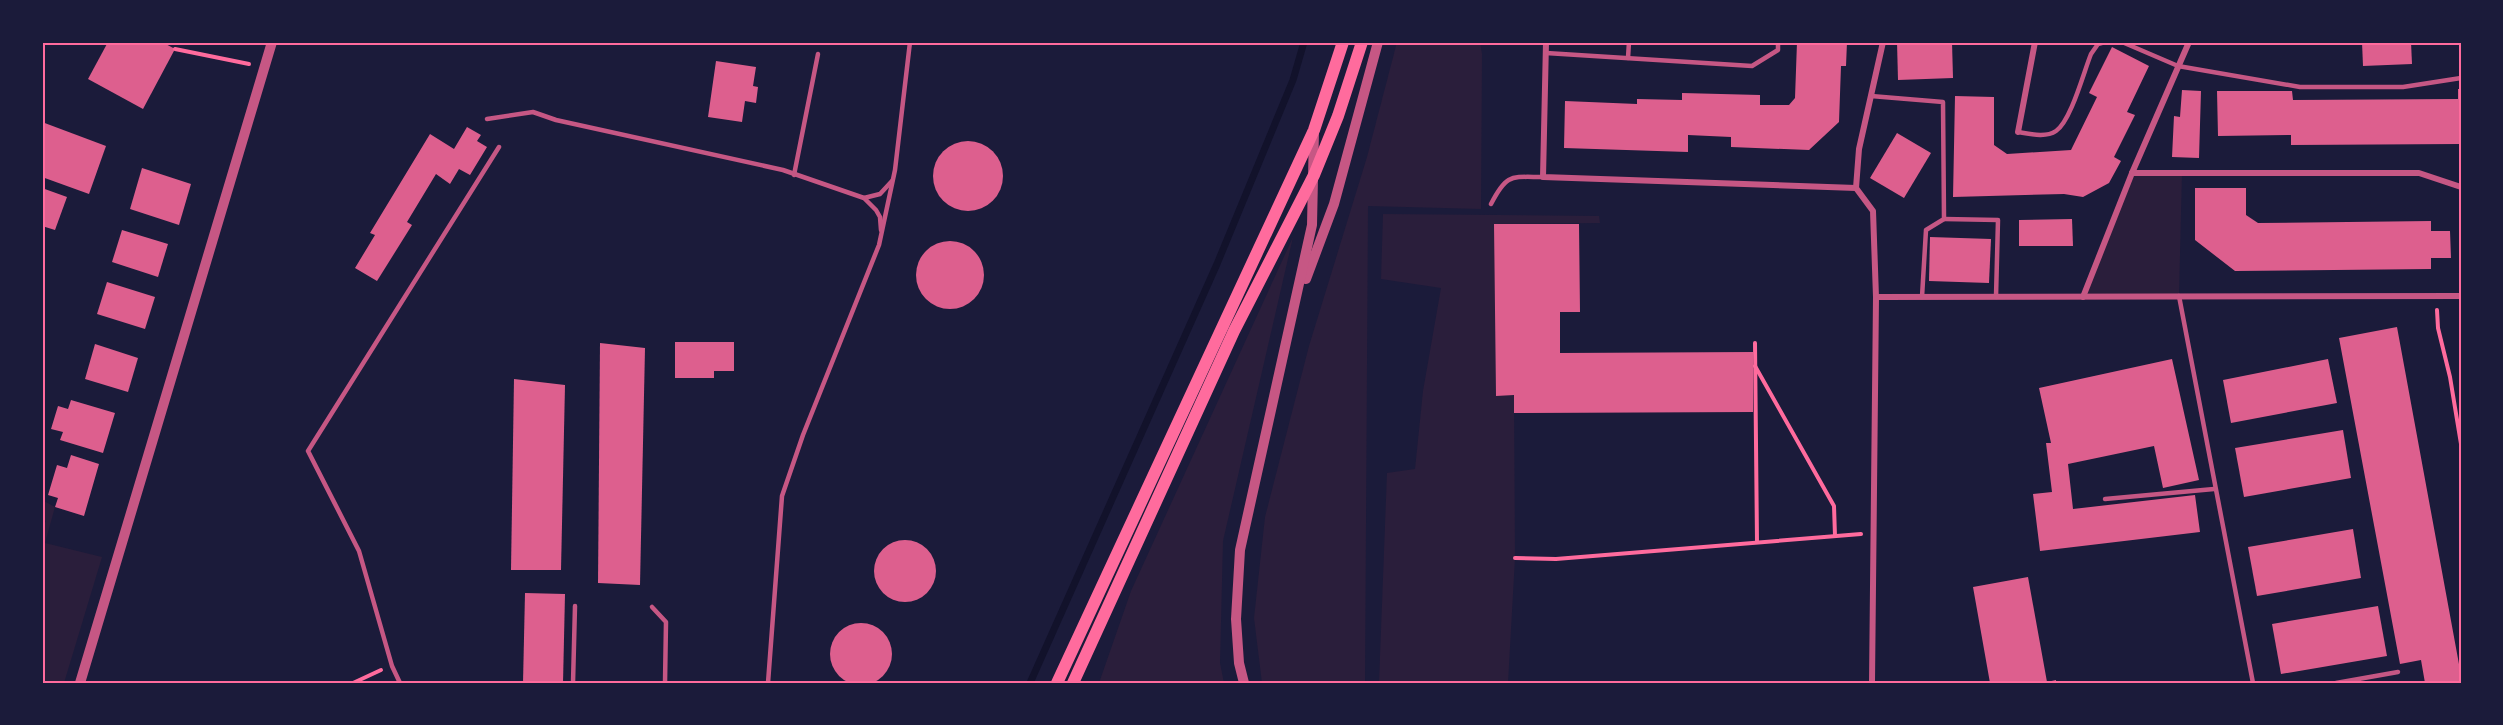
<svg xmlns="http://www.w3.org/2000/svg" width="2503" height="725" viewBox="0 0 2503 725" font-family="'Times New Roman',serif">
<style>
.green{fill:#2a1e3b}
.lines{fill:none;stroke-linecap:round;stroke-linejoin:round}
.stream{stroke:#12122b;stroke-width:7}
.building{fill:#dd5f8e}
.path{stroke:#ff6b9d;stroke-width:4}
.service{stroke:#c65784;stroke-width:4.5}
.minor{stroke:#c65784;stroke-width:6}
.tertiary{stroke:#c65784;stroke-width:10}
.secondary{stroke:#ff6b9d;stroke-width:12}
.neatline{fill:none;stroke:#ff6b9d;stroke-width:2}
</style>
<rect width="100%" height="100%" fill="#1b1b3a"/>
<!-- green -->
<g class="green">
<polygon points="1397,42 1480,42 1482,54 1481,209 1368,206 1365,683 1262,683 1254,618 1265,517 1309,346 1367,157"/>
<polygon points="2132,173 2182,173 2179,296 2083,297"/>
<polygon points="1383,214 1599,216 1600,223 1494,224 1496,395 1514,395 1515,558 1508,683 1379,683 1387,473 1415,469 1423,391 1441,288 1381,279"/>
<polygon points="1293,237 1223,541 1220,663 1224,683 1099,683 1131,591"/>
<polygon points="42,500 55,507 45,543 102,557 64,683 42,683 42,528 46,521 42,518"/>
</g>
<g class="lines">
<!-- stream -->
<polyline class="stream" points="1030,683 1217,264 1293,80 1304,42"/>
</g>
<!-- building -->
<g class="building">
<polygon points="108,42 162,42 175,49 143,109 88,79"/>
<polygon points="1797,42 1847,42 1846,66 1841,66 1839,122 1809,150 1731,147 1731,137 1688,135 1688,152 1564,148 1565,101 1637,104 1637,99 1682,100 1682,93 1760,95 1760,105 1789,105 1795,98"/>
<polygon points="1897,42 1952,42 1953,78 1898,80"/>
<polygon points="2362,42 2411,42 2412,64 2363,66"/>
<polygon points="2112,47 2149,66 2127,112 2135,115 2114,157 2121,161 2109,183 2083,197 2064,194 1953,197 1955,96 1994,97 1994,145 2007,154 2071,150 2097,97 2089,93"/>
<polygon points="716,61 756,67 753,86 758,87 756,103 745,101 742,122 708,117"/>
<polygon points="2458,89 2461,89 2460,144 2291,145 2291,135 2218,136 2217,91 2292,91 2293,100 2458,99"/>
<polygon points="2182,90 2201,91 2199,158 2172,157 2174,116 2180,117"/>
<polygon points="42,122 106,146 89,194 42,177"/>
<polygon points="467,127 481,135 477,141 487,147 470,175 459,169 450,184 436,174 407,222 412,225 377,281 355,268 375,235 370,233 430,134 454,149"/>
<polygon points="1897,133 1931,153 1904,198 1870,178"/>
<circle cx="968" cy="176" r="35"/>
<polygon points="142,168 191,184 179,225 130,209"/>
<polygon points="42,188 67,197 55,230 42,226"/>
<polygon points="2195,188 2246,188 2246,215 2258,223 2431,221 2431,231 2450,231 2451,258 2431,258 2431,269 2235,271 2195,240"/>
<polygon points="2072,219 2073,246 2019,246 2019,220"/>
<polygon points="1494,224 1579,224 1580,312 1560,312 1560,353 1753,352 1753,412 1514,413 1514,395 1496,396"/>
<polygon points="122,230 168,244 158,277 112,262"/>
<polygon points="1930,237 1991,239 1989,283 1929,281"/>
<circle cx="950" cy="275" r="34"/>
<polygon points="107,282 155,297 145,329 97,314"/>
<polygon points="2397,327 2461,675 2461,683 2425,683 2421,660 2400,664 2339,338"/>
<polygon points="675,342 734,342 734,371 714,371 714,378 675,378"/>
<polygon points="600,343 645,348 640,585 598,583"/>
<polygon points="95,344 138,358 128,392 85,379"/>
<polygon points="2172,359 2199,480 2163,488 2154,446 2068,464 2073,509 2195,495 2200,532 2040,551 2033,494 2052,492 2046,443 2051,443 2039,388"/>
<polygon points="2328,359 2337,403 2231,423 2223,380"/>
<polygon points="514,379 565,385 561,570 511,570"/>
<polygon points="71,400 115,413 103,453 60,440 63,432 51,429 58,406 68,409"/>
<polygon points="2343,430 2351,478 2244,497 2235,448"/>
<polygon points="71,455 99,464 84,516 55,507 58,498 48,495 57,465 67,468"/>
<polygon points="2353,529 2361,578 2257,596 2248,547"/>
<circle cx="905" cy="571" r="31"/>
<polygon points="2028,577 2047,682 2056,680 2056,683 1990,683 1973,587"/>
<polygon points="525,593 565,594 563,683 523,683"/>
<polygon points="2378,606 2387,656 2281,674 2272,624"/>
<circle cx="861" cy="654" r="31"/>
</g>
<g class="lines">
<!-- path -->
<g class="path">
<polyline points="175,49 249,64"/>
<polyline points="2437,310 2438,328 2450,377 2461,444"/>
<polyline points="1755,343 1757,542"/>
<polyline points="1755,366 1834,506 1835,536"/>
<polyline points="1515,558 1556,559 1861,534"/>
<polyline points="353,683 381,670"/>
</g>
<!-- service -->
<g class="service">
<polyline points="2122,42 2178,66 2300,87 2403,87 2461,78"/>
<polyline points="1546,53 1752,66 1778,50 1778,42"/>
<polyline points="1628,58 1629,42"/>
<polyline points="1871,96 1943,102 1944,219 1926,230 1922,297"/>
<polyline points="487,119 533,112 556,120 783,170 864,198 876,210 880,217 881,230"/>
<path d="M 2018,132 C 2030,134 2046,138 2056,131 C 2071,121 2084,71 2091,54 L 2098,44 L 2105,42"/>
<polyline points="794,175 818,54"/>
<polyline points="864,198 880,194 892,181"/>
<path d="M 1491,204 C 1507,173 1511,177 1543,177"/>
<polyline points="1944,219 1998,220 1996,297"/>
<polyline points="2179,296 2253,683"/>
<polyline points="2105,499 2214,489"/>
<polyline points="652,607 666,622 665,683"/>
<polyline points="400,683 392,666 359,551 308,451 499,147"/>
<polyline points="573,683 575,606"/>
<polyline points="768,683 782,496 803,435 879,245 895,170 910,42"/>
<polyline points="2336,683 2398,672"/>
</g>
<!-- minor -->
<g class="minor">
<polyline points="1546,42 1543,177 1856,188"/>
<polyline points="2018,132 2035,42"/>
<polyline points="2132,173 2419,173 2461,187"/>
<polyline points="1876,297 2461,296"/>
<polyline points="2083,297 2132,173 2189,42"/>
<polyline points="1872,683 1876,297 1873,211 1856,188 1859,149 1883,42"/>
</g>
<!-- tertiary -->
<g class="tertiary">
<polyline points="1306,279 1334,204 1378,42"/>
<polyline points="80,683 272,42"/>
<polyline points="1244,683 1239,663 1236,619 1240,550 1312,225 1314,131"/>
</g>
<!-- secondary -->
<g class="secondary">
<polyline points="1057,683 1314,130 1343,42"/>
<polyline points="1073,683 1234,331 1314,175 1338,116 1362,42"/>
</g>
</g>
<!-- border -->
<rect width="2503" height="725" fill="none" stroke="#1b1b3a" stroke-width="87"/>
<rect x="44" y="44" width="2416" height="638" class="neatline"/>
</svg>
